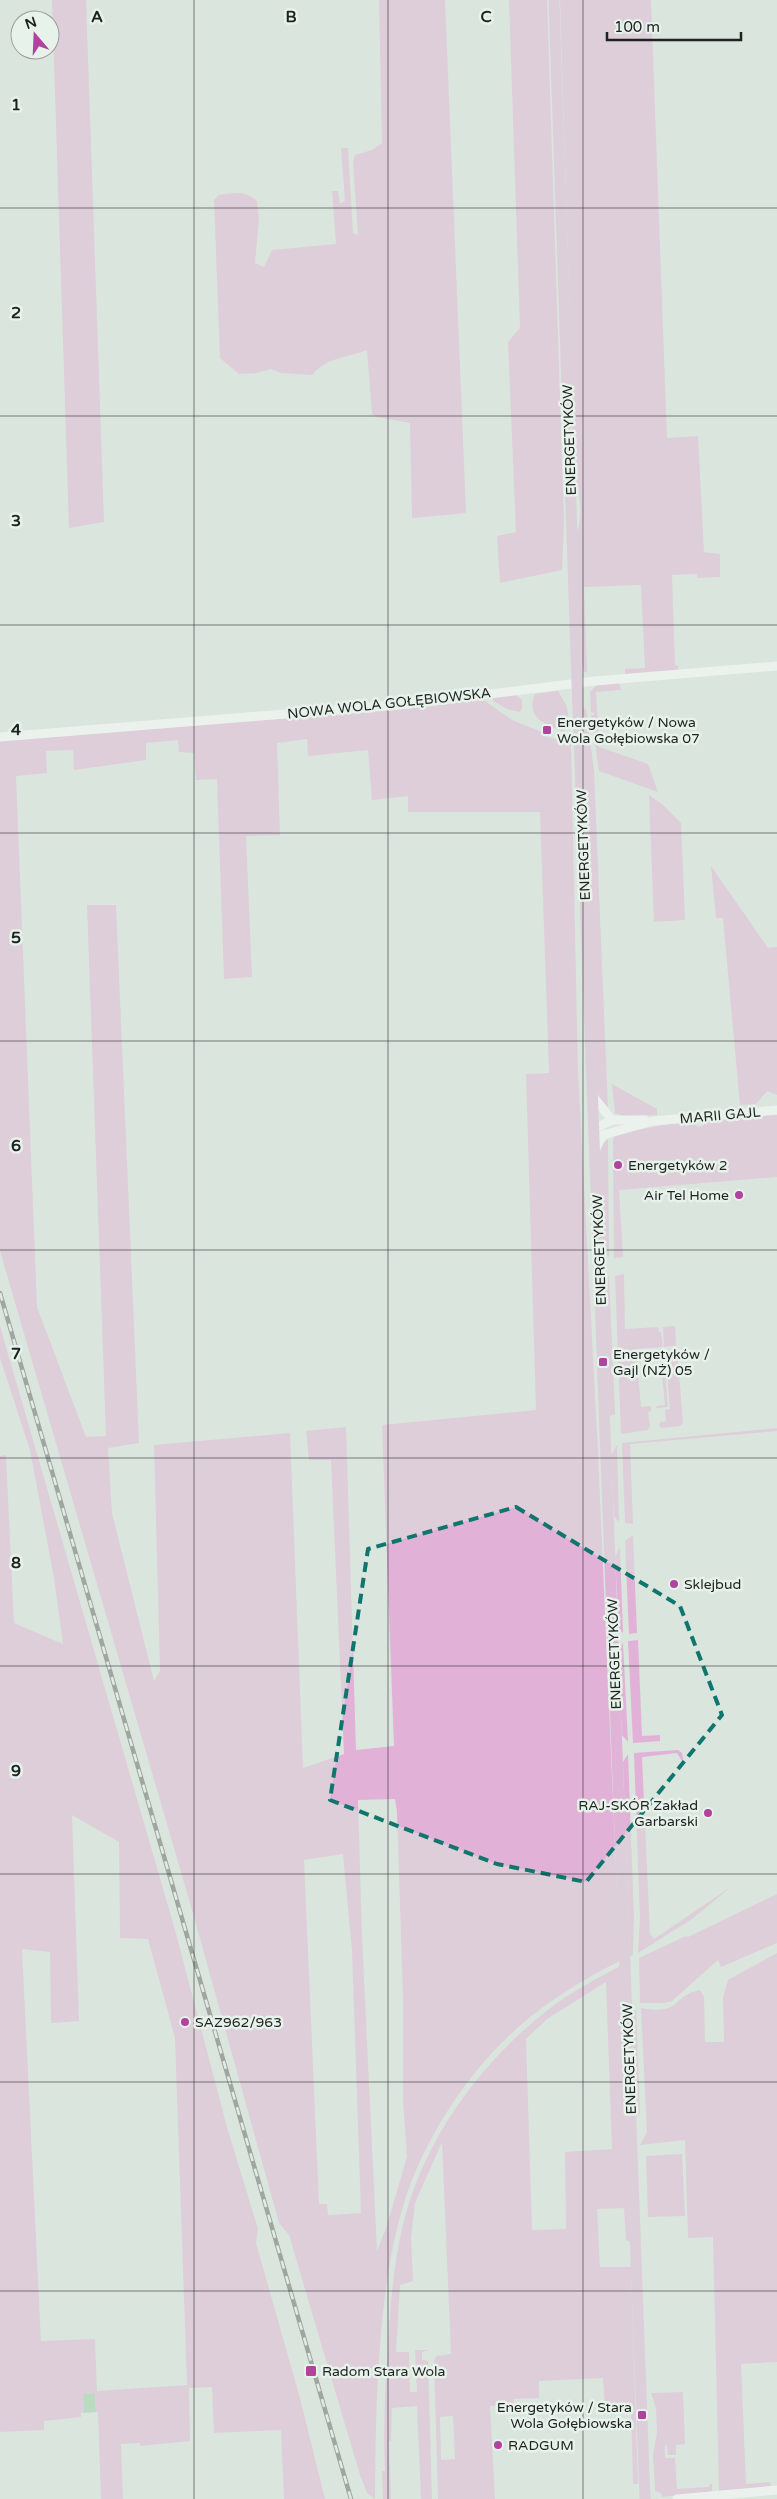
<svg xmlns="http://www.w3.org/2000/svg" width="777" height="2499" viewBox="0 0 777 2499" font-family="'Varela Round',sans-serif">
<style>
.green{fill:#e2b1d7;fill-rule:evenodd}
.water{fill:#92cca2}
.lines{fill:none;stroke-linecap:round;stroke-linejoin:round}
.minor{stroke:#fff;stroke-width:9}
.major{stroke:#dfb4d6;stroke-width:11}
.rail-casing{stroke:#555b56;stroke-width:4.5}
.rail{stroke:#e7f2ea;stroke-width:2.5;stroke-dasharray:8;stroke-linecap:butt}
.marked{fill:none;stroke:#0f766e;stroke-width:4;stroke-dasharray:10 6;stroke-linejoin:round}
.grid{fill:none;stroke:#1f2320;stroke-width:1;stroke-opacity:0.55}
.poi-dot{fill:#b1429f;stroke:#e7f2ea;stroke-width:2}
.labels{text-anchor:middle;stroke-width:5;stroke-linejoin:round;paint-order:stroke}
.street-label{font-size:14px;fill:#1f2320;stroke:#e7f2ea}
.poi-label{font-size:14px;fill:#1f2320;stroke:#e7f2ea;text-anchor:start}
.grid-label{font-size:16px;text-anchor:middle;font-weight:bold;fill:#1f2320;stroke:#e7f2ea;stroke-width:5;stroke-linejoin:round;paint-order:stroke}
</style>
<rect width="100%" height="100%" fill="#dae5dd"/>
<!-- green -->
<g class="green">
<polygon points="52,0 86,0 104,522 69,528"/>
<path d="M 379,0 L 445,0 L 466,513 L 412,518 L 410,423 L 377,417 L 372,414 L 367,350 C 346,358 327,357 312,375 L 281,373 L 271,369 L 256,373 L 239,374 L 220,358 L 214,200 L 219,195 C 234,193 245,190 257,201 L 259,220 L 255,263 L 264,267 L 272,250 L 336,244 L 332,191 L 338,191 L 340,204 L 345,201 L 341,148 L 348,148 L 353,233 L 358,235 L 353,162 L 355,155 L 372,150 L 382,143 Z"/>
<polygon points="509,0 547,0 564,521 562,570 500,583 497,536 516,532 508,342 520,328"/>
<path d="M 560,0 L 651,0 L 667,438 L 698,436 L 704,552 L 720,554 L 720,577 L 697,578 L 697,574 L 672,575 L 675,665 L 678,666 L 678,670 L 625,675 L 625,669 L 645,668 L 641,585 L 584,587 L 587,672 L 584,672 L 582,663 L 576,536 C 583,518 581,498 575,480 Z"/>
<polygon points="619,683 621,690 596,692 599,747 648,764 658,792 599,771 591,715 594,715 594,713 591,712 590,692 597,685"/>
<path d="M 558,691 C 566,705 573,712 564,732 C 546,724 525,719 535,694 Z"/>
<polygon points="515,694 522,700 522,709 519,712 507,709 493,701 493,697"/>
<path d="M 482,699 L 512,720 L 542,732 L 541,735 L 571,744 L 578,1071 L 598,1452 L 620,1961 C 585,1978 541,2005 513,2032 C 465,2076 424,2140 404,2203 C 377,2291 376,2406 375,2499 L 367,2493 L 360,2475 L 289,2235 L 279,2223 L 192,1910 L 0,1251 L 0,741 L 395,710 ZM 307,739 L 308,756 L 368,750 L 372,800 L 408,796 L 408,812 L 540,812 L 549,1073 L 526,1074 L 536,1410 L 382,1425 L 394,1746 L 356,1750 L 346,1427 L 306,1431 L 309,1460 L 331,1460 L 344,1754 L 303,1768 L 290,1433 L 154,1445 L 160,1671 L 154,1681 L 112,1513 L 108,1448 L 139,1443 L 116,905 L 87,905 L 106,1436 L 86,1437 L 37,1307 L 16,776 L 47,773 L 46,751 L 73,750 L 74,770 L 146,760 L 146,743 L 178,740 L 179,752 L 194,753 L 196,780 L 217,779 L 224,979 L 252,977 L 246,836 L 280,835 L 277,743 ZM 358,1800 L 395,1799 L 397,1812 L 403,1998 L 403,2099 L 407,2157 L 386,2228 L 377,2251 L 362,1937 ZM 343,1854 L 352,1951 L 361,2213 L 328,2215 L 327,2204 L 319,2204 L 304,1860 Z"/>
<polygon points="582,708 586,709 594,771 608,1109 599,1097 597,1090"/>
<polygon points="649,795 663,805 681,823 685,920 654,922"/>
<polygon points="711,866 768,948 777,947 777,1095 767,1091 756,1104 740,1105 723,918 716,918"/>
<polygon points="612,1084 657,1109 657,1115 623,1116 615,1113"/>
<polygon points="777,1115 777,1177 619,1190 623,1257 614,1258 613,1140 616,1134 663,1125 694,1122 698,1127 703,1126 706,1121"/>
<polygon points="608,1139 609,1257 603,1250 599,1155 603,1144"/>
<polygon points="624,1274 625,1329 658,1327 659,1332 661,1332 663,1347 636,1349 641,1407 651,1406 651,1411 648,1412 650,1426 648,1430 621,1434 615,1276"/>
<polygon points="609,1276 615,1414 610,1416 604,1281"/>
<path d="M 0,1326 L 175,1930 L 227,2127 L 258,2229 L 256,2243 L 300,2398 L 325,2499 L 284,2499 L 281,2430 L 214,2433 L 212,2387 L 189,2388 L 190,2441 L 140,2446 L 140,2443 L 121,2444 L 123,2499 L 101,2499 L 98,2412 L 96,2412 L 95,2393 L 83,2394 L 84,2413 L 81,2413 L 81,2417 L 44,2421 L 44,2430 L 0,2432 L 0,1456 L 6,1455 L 14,1623 L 63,1644 L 54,1578 L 30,1450 L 0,1358 ZM 72,1815 L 119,1842 L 120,1938 L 148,1939 L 175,2038 L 187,2385 L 97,2391 L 95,2339 L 41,2341 L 22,1949 L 50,1952 L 51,2023 L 79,2021 Z"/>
<polygon points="675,1326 676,1346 664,1347 663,1327"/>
<polygon points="677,1349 683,1423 680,1426 661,1428 659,1425 660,1422 666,1421 665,1410 670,1409 665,1350"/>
<polygon points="660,1353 663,1353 668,1407 657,1408 656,1406 665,1405"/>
<polygon points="777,1428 777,1431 630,1444 633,1524 625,1523 622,1443"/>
<polygon points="617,1445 619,1522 614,1516 611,1455"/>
<polygon points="633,1535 637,1633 629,1634 625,1541"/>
<polygon points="620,1547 623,1633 619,1629 615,1557"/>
<polygon points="638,1640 642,1736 660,1735 660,1741 633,1743 628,1641"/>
<polygon points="623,1643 628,1742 622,1735 618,1650"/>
<polygon points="678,1750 682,1753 684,1764 677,1753 642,1757 650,1934 654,1939 732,1886 692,1919 638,1953 640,1920 634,1753"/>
<polygon points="628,1754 634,1916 633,1955 630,1956 623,1762"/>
<polygon points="777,1894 777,1943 721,1967 718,1960 672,2001 664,2003 640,2003 639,1958 686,1936 688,1937"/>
<path d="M 777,1953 L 777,2362 L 741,2364 L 746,2484 L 770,2482 L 771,2487 L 719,2491 L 713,2237 L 688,2238 L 685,2140 L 640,2145 L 647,2132 L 641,2008 C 682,2016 672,1995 700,1990 L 704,1997 L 705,2042 L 724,2042 L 723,1997 L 728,1980 Z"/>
<path d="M 620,1966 L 631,2242 L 626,2240 L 624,2208 L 597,2209 L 600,2267 L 631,2267 L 638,2484 L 633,2484 L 631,2406 L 605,2407 L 603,2378 L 539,2381 L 539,2398 L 514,2399 L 514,2405 L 490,2406 L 495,2499 L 438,2499 L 434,2361 L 436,2356 L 451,2354 L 442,2142 L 415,2203 L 411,2238 L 413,2281 L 400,2285 L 396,2352 L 409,2352 L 410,2392 L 417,2392 L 415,2350 L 429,2350 L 422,2352 L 422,2360 L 428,2361 L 432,2499 L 421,2499 L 417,2406 L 392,2408 L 391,2441 L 389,2441 L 391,2499 L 383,2499 L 382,2471 L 385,2471 C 383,2430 385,2390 388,2349 C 390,2308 393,2266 403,2225 C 423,2140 481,2062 549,2009 C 571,1992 596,1979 620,1966 ZM 606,1982 L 612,2149 L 565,2152 L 566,2229 L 532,2230 L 526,2039 L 547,2019 ZM 453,2416 L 455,2459 L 441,2460 L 440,2417 Z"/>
<polygon points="636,2010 640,2114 636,2117 632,2014"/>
<polygon points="682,2154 685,2216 648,2217 646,2156"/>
<polygon points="683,2392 685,2444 676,2445 676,2455 668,2455 667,2445 665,2445 665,2458 675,2458 677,2489 709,2487 710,2484 712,2484 712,2490 711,2492 662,2497 661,2493 655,2491 653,2455 657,2433 656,2408 651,2393"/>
</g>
<!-- water -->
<polygon class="water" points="95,2393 96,2412 84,2413 83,2394"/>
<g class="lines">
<!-- minor -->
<g class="minor">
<polyline points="0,737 409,704 595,681 777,666"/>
<polyline points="592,1095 612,1120"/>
<polyline points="594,1129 612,1120 645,1120"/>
<polyline points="595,1149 603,1135 653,1121 777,1110"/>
<polyline points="677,2499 777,2490"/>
</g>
<!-- major -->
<polyline class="major" points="554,0 577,684 645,2499"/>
<defs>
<polyline id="rail" points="0,1293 351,2499"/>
</defs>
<!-- rail casing -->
<use href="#rail" class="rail-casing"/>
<!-- rail -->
<use href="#rail" class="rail"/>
</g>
<!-- marked area -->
<path d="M0 0H777V2499H0ZM 516,1507 L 680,1606 L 722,1715 L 586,1882 L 497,1864 L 330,1800 L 368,1549 Z" fill="#dae5dd" fill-opacity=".55" fill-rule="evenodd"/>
<path class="marked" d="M 516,1507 L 680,1606 L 722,1715 L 586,1882 L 497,1864 L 330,1800 L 368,1549 Z"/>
<!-- grid -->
<path class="grid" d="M 194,0 L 194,2499M 388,0 L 388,2499M 583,0 L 583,2499M 0,208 L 777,208M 0,416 L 777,416M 0,625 L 777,625M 0,833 L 777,833M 0,1041 L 777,1041M 0,1250 L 777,1250M 0,1458 L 777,1458M 0,1666 L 777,1666M 0,1874 L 777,1874M 0,2082 L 777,2082M 0,2291 L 777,2291"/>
<!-- markers -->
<g class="poi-dot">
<rect x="542" y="725" width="10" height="10" rx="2.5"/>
<circle cx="618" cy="1165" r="5"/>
<circle cx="739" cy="1195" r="5"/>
<rect x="598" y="1357" width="10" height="10" rx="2.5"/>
<circle cx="674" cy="1584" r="5"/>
<circle cx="708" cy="1813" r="5"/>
<circle cx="185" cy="2022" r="5"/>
<rect x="305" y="2365" width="12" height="12" rx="2.5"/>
<rect x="637" y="2410" width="10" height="10" rx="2.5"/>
<circle cx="498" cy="2445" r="5"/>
</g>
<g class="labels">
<!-- street labels -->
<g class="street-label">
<text transform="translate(569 440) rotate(-92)" y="5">ENERGETYKÓW</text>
<text transform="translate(389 703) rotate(-6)" y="5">NOWA WOLA GOŁĘBIOWSKA</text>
<text transform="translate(583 845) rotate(-92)" y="5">ENERGETYKÓW</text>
<text transform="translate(720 1115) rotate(-5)" y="5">MARII GAJL</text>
<text transform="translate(599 1250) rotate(-92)" y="5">ENERGETYKÓW</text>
<text transform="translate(614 1654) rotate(-92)" y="5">ENERGETYKÓW</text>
<text transform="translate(629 2059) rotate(-92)" y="5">ENERGETYKÓW</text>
</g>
<!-- poi labels -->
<g class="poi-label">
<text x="557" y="727">Energetyków / Nowa<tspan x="557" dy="16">Wola Gołębiowska 07</tspan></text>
<text x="628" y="1170">Energetyków 2</text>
<text x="729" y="1200" text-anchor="end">Air Tel Home</text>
<text x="613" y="1359">Energetyków /<tspan x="613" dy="16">Gajl (NŻ) 05</tspan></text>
<text x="684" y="1589">Sklejbud</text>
<text x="698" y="1810" text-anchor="end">RAJ-SKÓR Zakład<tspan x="698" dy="16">Garbarski</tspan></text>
<text x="195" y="2027">SAZ962/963</text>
<text x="322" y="2376">Radom Stara Wola</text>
<text x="632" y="2412" text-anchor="end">Energetyków / Stara<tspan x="632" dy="16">Wola Gołębiowska</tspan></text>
<text x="508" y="2450">RADGUM</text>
</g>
</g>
<g class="grid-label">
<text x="97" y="22">A</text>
<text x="291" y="22">B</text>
<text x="486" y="22">C</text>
<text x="16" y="110">1</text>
<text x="16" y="318">2</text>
<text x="16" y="526">3</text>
<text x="16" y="735">4</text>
<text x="16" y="943">5</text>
<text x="16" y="1151">6</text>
<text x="16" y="1359">7</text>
<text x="16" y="1568">8</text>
<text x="16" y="1776">9</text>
</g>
<!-- north arrow -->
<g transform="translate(35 35) rotate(341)"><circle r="24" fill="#e7f2ea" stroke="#979f99"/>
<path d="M0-4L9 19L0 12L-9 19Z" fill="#b1429f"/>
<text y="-8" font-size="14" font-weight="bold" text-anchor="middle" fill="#1f2320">N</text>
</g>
<!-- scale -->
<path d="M607 32v8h134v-8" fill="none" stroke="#1f2320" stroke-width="2.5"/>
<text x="614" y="32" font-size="15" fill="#1f2320" stroke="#e7f2ea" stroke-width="4" paint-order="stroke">100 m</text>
</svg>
